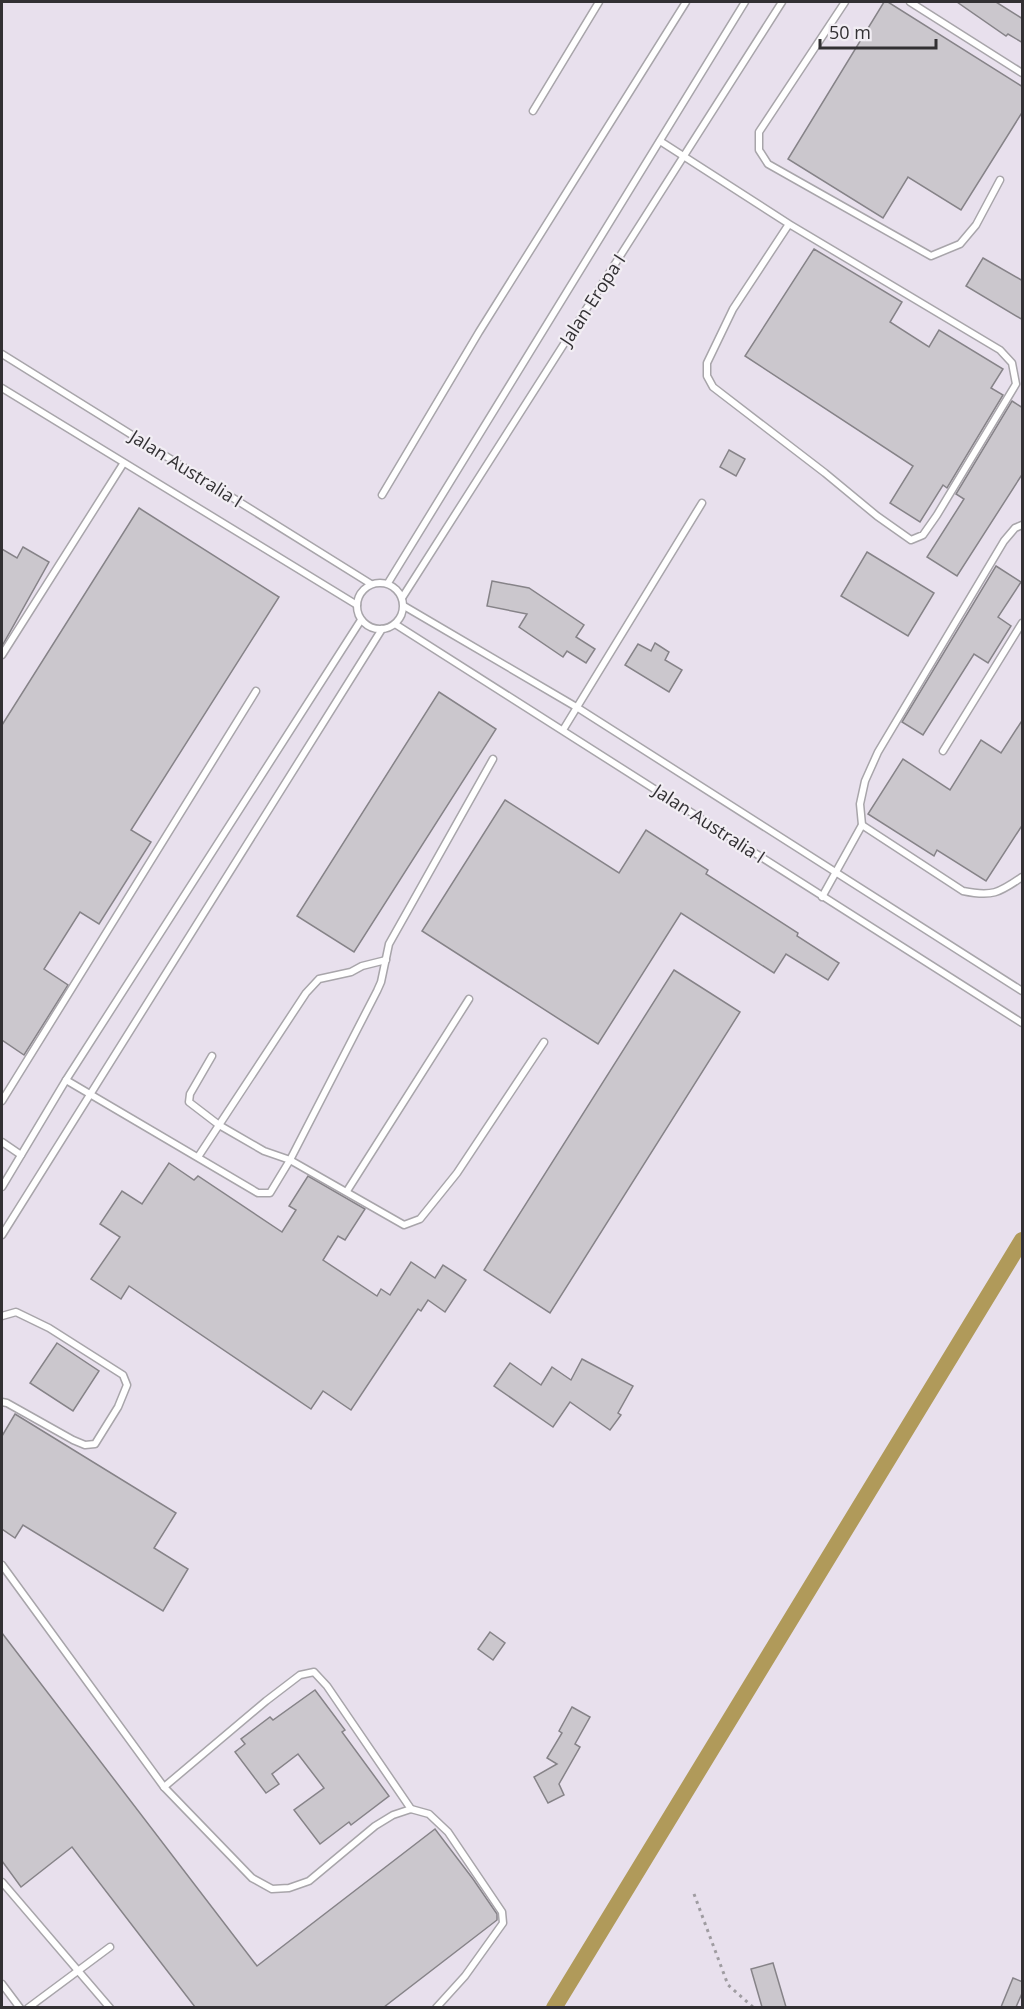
<svg xmlns="http://www.w3.org/2000/svg" width="1024" height="2009" viewBox="0 0 1024 2009" font-family="'Open Sans',sans-serif">
<style>
.built{fill:#e8e0ed}
.lines{fill:none;stroke-linecap:round;stroke-linejoin:round}
.canal{stroke:#b09a5a;stroke-width:16}
.building{fill:#cbc7cd;stroke:#868388;stroke-width:1.5}
.service-casing{stroke:#a8a5aa;stroke-width:9}
.path{stroke:#9f9ca1;stroke-width:3;stroke-dasharray:3 4.5;stroke-linecap:butt}
.service{stroke:#fff;stroke-width:6}
.labels{text-anchor:middle;stroke-width:4.5;stroke-linejoin:round;paint-order:stroke}
.street-label{font-size:18px;fill:#323033;stroke:#f2eef4}
</style>
<rect width="100%" height="100%" fill="#f2eef4"/>
<!-- built -->
<polygon class="built" points="2,2 1022,2 1022,2007 2,2008"/>
<g class="lines">
<!-- canal -->
<polyline class="canal" points="554,2008 1022,1240"/>
</g>
<!-- building -->
<g class="building">
<polygon points="884,2 888,2 1023,87 1023,111 961,210 908,177 883,218 788,159"/>
<polygon points="957,2 996,2 1023,19 1023,43 1008,34 1006,36"/>
<polygon points="814,249 902,302 890,322 929,347 939,330 1003,369 991,388 1003,395 947,488 943,485 920,522 890,503 913,466 745,356"/>
<polygon points="983,258 1023,281 1023,320 966,286"/>
<polygon points="1012,401 1023,408 1023,473 957,576 927,557 964,499 956,494"/>
<polygon points="729,450 745,459 736,476 720,467"/>
<polygon points="139,508 279,597 131,830 151,842 99,924 80,912 44,969 68,985 24,1055 2,1040 2,725"/>
<polygon points="23,547 49,562 2,646 2,549 17,558"/>
<polygon points="867,552 934,593 908,636 841,596"/>
<polygon points="996,566 1021,582 998,617 1011,626 988,663 974,654 923,735 902,722"/>
<polygon points="492,581 529,588 584,625 576,637 595,649 586,663 567,651 563,657 519,627 527,614 487,606"/>
<polygon points="655,643 669,652 665,660 682,670 669,692 625,665 638,644 651,651"/>
<polygon points="439,692 496,729 354,952 297,916"/>
<polygon points="1023,719 1023,824 986,881 937,850 934,856 868,814 903,759 950,790 981,740 1001,753"/>
<polygon points="505,800 619,873 646,830 708,870 706,874 798,933 797,936 839,963 828,980 786,954 774,973 681,913 598,1044 422,931"/>
<polygon points="674,970 740,1012 550,1313 484,1270"/>
<polygon points="169,1163 194,1180 198,1176 282,1232 296,1210 289,1206 308,1176 365,1209 345,1240 338,1236 323,1260 377,1296 381,1289 390,1295 411,1262 435,1278 443,1265 466,1280 445,1312 428,1300 421,1311 418,1309 351,1410 323,1391 311,1409 129,1286 121,1299 91,1279 120,1237 100,1224 122,1191 142,1204"/>
<polygon points="57,1343 99,1371 73,1411 30,1383"/>
<polygon points="582,1359 633,1386 618,1413 621,1415 610,1430 570,1402 553,1427 494,1386 510,1363 541,1385 552,1367 571,1380"/>
<polygon points="15,1414 176,1513 154,1548 188,1569 163,1611 23,1525 15,1538 2,1529 2,1436"/>
<polygon points="490,1632 505,1643 493,1660 478,1649"/>
<polygon points="2,1633 257,1966 435,1829 473,1879 497,1914 497,1920 384,2007 195,2007 72,1847 21,1887 2,1861"/>
<polygon points="315,1690 345,1730 342,1732 389,1796 351,1825 349,1822 320,1844 294,1810 324,1788 298,1754 272,1774 279,1784 266,1793 235,1752 245,1744 241,1739 270,1717 273,1720"/>
<polygon points="572,1707 590,1717 575,1744 580,1747 559,1784 564,1795 548,1803 534,1777 557,1764 547,1758 562,1733 559,1731"/>
<polygon points="773,1963 786,2007 762,2007 751,1969"/>
<polygon points="1013,1978 1023,1982 1023,1991 1016,2007 1001,2007"/>
</g>
<g class="lines">
<defs>
<g id="service">
<polyline points="845,2 759,132 759,150 768,164 931,256 960,244 976,225 1000,180"/>
<polyline points="910,2 1022,73"/>
<polyline points="533,111 599,2"/>
<polyline points="660,141 789,224 1000,350 1012,363 1016,384 937,515 923,535 911,540 877,516 825,473 713,387 707,376 707,363 733,309 789,224"/>
<polyline points="2,354 371,584"/>
<polyline points="2,388 357,605"/>
<polyline points="382,495 479,332 686,2"/>
<circle cx="380" cy="606" r="23"/>
<polyline points="388,583 745,2"/>
<polyline points="402,598 782,2"/>
<polyline points="404,606 578,708 1022,991"/>
<polyline points="395,624 1022,1023"/>
<polyline points="2,655 123,464"/>
<polyline points="563,730 702,503"/>
<polyline points="943,751 1022,623"/>
<path d="M 862,825 L 963,891 C 992,897 999,893 1022,877"/>
<polyline points="822,897 862,825 860,804 865,781 878,752 1004,541 1015,528 1022,525"/>
<polyline points="212,1056 190,1094 189,1102 219,1125 264,1151 290,1160 404,1225 420,1219 457,1173 544,1042"/>
<polyline points="66,1080 258,1193 270,1193 290,1160 377,991 381,982 389,944 493,759"/>
<polyline points="2,1101 256,691"/>
<polyline points="2,1142 21,1155"/>
<polyline points="198,1157 306,993 319,979 351,972 362,966 386,960"/>
<polyline points="2,1187 66,1080 361,620"/>
<polyline points="347,1191 469,999"/>
<polyline points="2,1235 382,629"/>
<polyline points="2,1316 16,1312 49,1328 123,1375 127,1385 118,1407 95,1444 85,1445 73,1440 7,1403 2,1402"/>
<polyline points="2,1565 164,1787 252,1878 272,1889 289,1888 309,1881 375,1826 393,1815 411,1809 429,1814 448,1832 502,1912 503,1923 465,1976 436,2008"/>
<polyline points="164,1787 266,1701 300,1675 314,1672 327,1686 411,1809"/>
<polyline points="2,1882 110,2008"/>
<polyline points="2,1984 20,2008"/>
<polyline points="28,2008 110,1947"/>
</g>
</defs>
<!-- service casing -->
<use href="#service" class="service-casing"/>
<!-- path -->
<polyline class="path" points="694,1894 728,1985 754,2008"/>
<!-- service -->
<use href="#service" class="service"/>
</g>
<g class="labels">
<!-- street labels -->
<g class="street-label">
<text transform="translate(593 300) rotate(-57)" y="6">Jalan Eropa I</text>
<text transform="translate(186 469) rotate(32)" y="6">Jalan Australia I</text>
<text transform="translate(709 824) rotate(33)" y="6">Jalan Australia I</text>
</g>
</g>
<!-- border -->
<rect width="1024" height="2009" fill="none" stroke="#323033" stroke-width="6"/>
<!-- scale -->
<path d="M820 39v9h116v-9" fill="none" stroke="#323033" stroke-width="3"/>
<text x="829" y="39" font-size="18" fill="#323033" stroke="#f2eef4" stroke-width="4.5" paint-order="stroke">50 m</text>
</svg>
